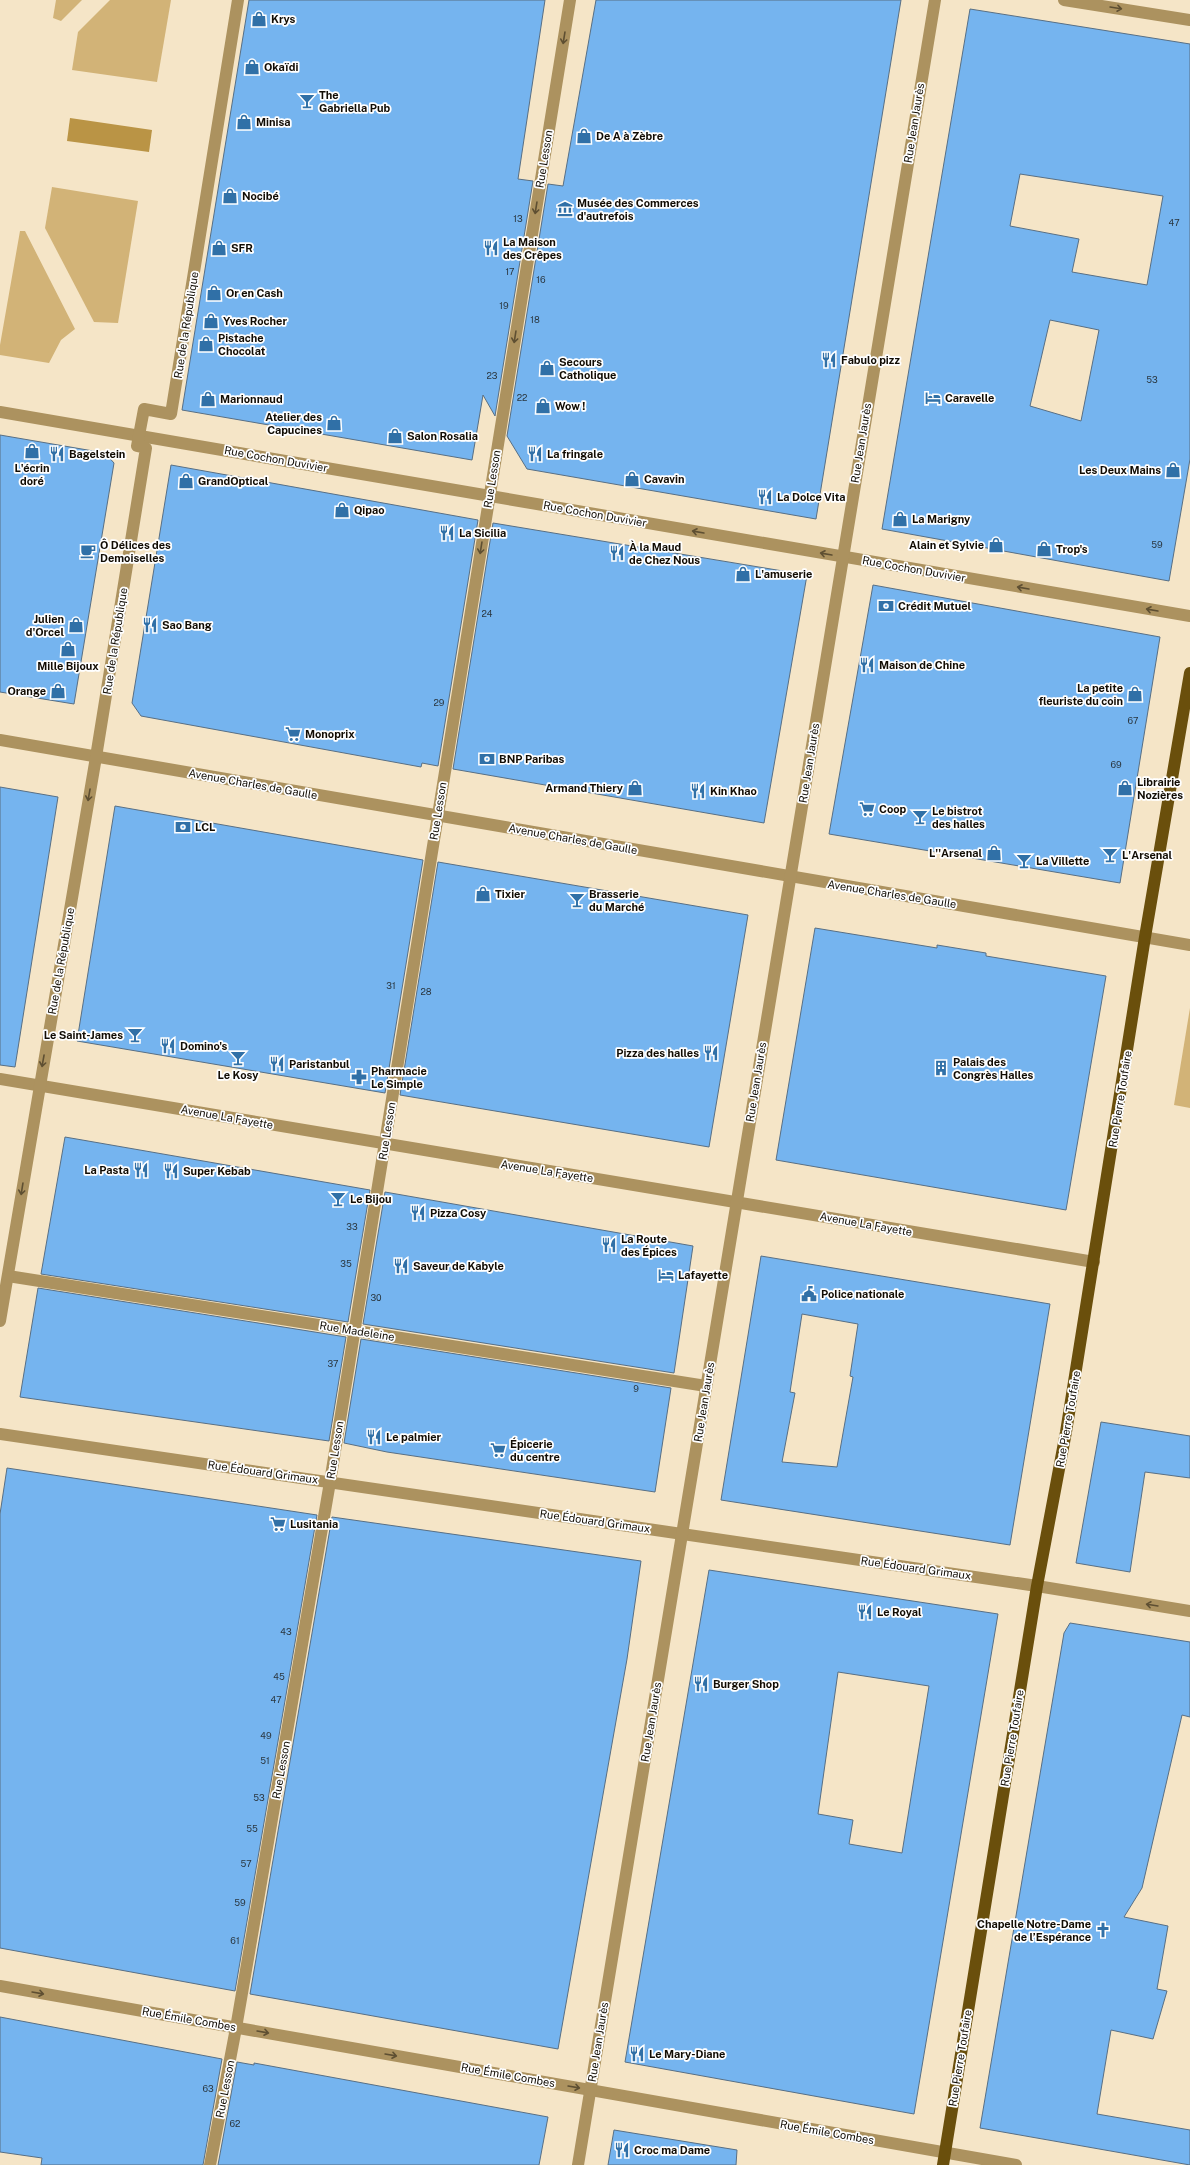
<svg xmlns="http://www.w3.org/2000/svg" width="1190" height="2165" viewBox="0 0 1190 2165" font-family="'Public Sans',sans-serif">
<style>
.green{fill:#d2b377}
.water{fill:#ba9445}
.building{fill:#75b4ef;stroke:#586f84;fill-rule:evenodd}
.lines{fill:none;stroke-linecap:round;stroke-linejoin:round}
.minor{stroke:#ac925f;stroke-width:12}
.major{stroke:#6a4f0c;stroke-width:12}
.oneway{stroke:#5e4f32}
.labels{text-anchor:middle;stroke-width:3.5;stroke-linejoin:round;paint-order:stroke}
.number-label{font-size:9px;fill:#2a363f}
.poi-label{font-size:11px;font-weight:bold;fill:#110c04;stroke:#fff;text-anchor:start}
.street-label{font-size:11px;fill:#110c04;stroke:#fff}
</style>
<rect width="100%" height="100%" fill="#f5e5c7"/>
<!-- green -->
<g class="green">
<polygon points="56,0 82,0 61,21 53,18"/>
<polygon points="110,0 171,0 157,82 72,70 78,32"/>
<polygon points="52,187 138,201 118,323 94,322 45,228"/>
<polygon points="20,231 25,231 75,329 61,340 49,363 0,355 0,345"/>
<polygon points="1190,1008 1190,1108 1174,1105"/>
</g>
<!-- water -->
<polygon class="water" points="70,118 152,130 149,152 67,141"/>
<!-- building -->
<g class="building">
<polygon points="249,0 545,0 518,179 533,181 495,416 483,395 472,460 182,410"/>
<polygon points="596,0 901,0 816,519 527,469 507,436 548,184 563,186"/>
<path d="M 970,9 L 1190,44 L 1190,459 L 1169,581 L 882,529 ZM 1020,174 L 1163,196 L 1147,285 L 1072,272 L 1079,239 L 1010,226 ZM 1050,320 L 1099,330 L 1081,421 L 1030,406 Z"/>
<polygon points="0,435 105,453 114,463 74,704 0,692"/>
<polygon points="171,465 478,520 438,766 422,763 421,767 141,716 132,703"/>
<polygon points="493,523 807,575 764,823 453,769"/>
<polygon points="873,585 1160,637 1120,883 829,834"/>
<polygon points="0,787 58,797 15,1067 0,1065"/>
<polygon points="115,806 423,860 385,1093 77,1041"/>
<polygon points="438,862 748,915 709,1147 400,1095"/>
<polygon points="815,928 937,948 937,945 986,953 986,956 1106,976 1066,1210 776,1160"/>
<polygon points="65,1137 370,1190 348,1322 41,1274"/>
<polygon points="385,1192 693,1246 674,1373 363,1324"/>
<path d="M 761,1256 L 1050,1304 L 1010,1545 L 721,1500 ZM 802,1314 L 858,1324 L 850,1376 L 853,1377 L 837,1467 L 782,1462 L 795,1393 L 790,1392 Z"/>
<polygon points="38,1288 346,1337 329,1441 20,1397"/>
<polygon points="361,1339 671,1388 655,1492 387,1452 344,1443"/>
<polygon points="1101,1422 1190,1436 1190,1478 1145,1472 1130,1572 1076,1563"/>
<polygon points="7,1468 317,1515 235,1991 0,1948 0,1514"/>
<polygon points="332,1517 641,1561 627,1659 558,2049 250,1994"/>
<path d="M 709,1570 L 998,1614 L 914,2114 L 625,2062 ZM 838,1672 L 929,1686 L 902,1853 L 849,1844 L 853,1820 L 818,1814 Z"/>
<polygon points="1070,1623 1190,1642 1190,1717 1182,1715 1142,1888 1124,1917 1168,1926 1157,1989 1167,1991 1153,2039 1111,2030 1097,2114 1190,2130 1190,2165 980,2128 1064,1633"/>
<polygon points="0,2017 222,2059 203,2165 41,2165 42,2158 0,2152"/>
<polygon points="237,2062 254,2065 254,2063 548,2117 539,2165 218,2165"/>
<polygon points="614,2130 737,2150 736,2165 608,2165"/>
</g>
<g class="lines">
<!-- minor -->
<g class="minor">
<polyline points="1064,0 1190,20"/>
<polyline points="0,412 1190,616"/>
<polyline points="0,740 1190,945"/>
<polyline points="0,1079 1094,1262"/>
<polyline points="8,1276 706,1386"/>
<polyline points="0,1321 96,757 146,448 137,446 144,409 171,414 238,0"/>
<polyline points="0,1434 1037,1586 1190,1611"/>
<polyline points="0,1986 1016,2165"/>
<polyline points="210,2165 236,2028 330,1482 570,0"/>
<polyline points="578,2165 935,0"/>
</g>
<!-- major -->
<polyline class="major" points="943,2165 1037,1586 1066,1432 1145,937 1190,673"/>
</g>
<!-- one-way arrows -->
<defs><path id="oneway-shaft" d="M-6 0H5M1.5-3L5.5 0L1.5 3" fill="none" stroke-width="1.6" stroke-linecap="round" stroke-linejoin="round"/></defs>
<g class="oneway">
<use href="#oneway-shaft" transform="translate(1116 8) rotate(9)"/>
<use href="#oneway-shaft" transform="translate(564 38) rotate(99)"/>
<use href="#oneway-shaft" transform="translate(536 208) rotate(99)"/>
<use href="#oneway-shaft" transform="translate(515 337) rotate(99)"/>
<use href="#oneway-shaft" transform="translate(698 532) rotate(-170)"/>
<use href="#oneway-shaft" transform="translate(481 548) rotate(99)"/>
<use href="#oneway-shaft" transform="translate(826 554) rotate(-170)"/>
<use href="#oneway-shaft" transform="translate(1023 588) rotate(-170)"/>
<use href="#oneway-shaft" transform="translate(1152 610) rotate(-170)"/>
<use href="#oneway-shaft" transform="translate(89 795) rotate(100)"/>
<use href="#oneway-shaft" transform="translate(43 1061) rotate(100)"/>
<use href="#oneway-shaft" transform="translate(22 1189) rotate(99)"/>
<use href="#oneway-shaft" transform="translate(1152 1605) rotate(-171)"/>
<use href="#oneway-shaft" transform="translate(38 1993) rotate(10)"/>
<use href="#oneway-shaft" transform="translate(263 2032) rotate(10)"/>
<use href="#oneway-shaft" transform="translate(391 2055) rotate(10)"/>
<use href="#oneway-shaft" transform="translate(574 2087) rotate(10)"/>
</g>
<!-- icons -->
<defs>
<symbol id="shop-bare" viewBox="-9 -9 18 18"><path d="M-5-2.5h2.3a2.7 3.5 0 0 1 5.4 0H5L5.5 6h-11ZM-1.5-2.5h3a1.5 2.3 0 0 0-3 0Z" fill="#3070a7" stroke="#fff" stroke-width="2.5" paint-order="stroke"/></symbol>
<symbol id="bar-bare" viewBox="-9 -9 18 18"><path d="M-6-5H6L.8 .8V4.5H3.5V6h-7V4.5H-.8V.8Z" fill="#3070a7" stroke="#fff" stroke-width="2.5" paint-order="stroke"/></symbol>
<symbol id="museum-bare" viewBox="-9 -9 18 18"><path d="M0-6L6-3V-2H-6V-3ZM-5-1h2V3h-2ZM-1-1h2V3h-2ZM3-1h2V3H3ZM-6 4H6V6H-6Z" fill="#3070a7" stroke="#fff" stroke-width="2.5" paint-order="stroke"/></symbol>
<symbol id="restaurant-bare" viewBox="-9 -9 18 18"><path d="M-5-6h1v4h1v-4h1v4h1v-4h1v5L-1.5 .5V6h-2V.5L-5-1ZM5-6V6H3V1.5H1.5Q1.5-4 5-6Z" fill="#3070a7" stroke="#fff" stroke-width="2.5" paint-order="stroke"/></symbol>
<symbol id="hotel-bare" viewBox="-9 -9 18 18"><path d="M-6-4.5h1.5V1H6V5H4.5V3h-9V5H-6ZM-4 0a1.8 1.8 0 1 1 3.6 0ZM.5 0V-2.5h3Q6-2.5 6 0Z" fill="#3070a7" stroke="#fff" stroke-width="2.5" paint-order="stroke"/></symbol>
<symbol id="cafe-bare" viewBox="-9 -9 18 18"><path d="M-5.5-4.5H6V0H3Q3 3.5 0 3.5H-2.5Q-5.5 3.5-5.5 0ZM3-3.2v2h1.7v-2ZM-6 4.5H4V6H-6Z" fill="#3070a7" stroke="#fff" stroke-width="2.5" paint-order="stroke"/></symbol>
<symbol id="bank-bare" viewBox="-9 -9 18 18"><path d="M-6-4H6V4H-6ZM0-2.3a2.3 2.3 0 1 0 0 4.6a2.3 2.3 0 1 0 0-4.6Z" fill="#3070a7" stroke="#fff" stroke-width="2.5" paint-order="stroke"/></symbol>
<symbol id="supermarket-bare" viewBox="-9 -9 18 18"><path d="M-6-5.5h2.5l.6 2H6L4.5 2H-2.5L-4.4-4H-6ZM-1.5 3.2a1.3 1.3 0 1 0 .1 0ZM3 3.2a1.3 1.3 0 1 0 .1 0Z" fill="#3070a7" stroke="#fff" stroke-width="2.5" paint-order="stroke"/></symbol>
<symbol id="building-bare" viewBox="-9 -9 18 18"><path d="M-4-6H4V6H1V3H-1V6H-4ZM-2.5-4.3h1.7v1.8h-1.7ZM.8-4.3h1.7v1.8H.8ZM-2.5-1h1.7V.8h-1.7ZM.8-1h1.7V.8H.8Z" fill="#3070a7" stroke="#fff" stroke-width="2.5" paint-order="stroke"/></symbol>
<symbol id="pharmacy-bare" viewBox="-9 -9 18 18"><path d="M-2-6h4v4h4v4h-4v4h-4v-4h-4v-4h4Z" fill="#3070a7" stroke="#fff" stroke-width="2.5" paint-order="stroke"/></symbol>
<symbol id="civic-bare" viewBox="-9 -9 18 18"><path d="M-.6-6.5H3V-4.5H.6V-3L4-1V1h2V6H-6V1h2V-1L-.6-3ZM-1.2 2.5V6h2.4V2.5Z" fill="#3070a7" stroke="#fff" stroke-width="2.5" paint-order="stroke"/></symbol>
<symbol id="church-bare" viewBox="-9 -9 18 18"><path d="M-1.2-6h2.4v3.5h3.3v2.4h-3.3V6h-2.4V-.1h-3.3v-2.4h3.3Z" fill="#3070a7" stroke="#fff" stroke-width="2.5" paint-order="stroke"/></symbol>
</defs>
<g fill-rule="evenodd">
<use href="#shop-bare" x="248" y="8" width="22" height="22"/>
<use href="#shop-bare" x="241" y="56" width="22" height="22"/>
<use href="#bar-bare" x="296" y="90" width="22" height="22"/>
<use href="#shop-bare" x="233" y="111" width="22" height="22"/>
<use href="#shop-bare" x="573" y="125" width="22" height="22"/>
<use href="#shop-bare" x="219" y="185" width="22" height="22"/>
<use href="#museum-bare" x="554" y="198" width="22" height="22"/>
<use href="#shop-bare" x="208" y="237" width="22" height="22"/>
<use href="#restaurant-bare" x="480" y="237" width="22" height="22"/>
<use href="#shop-bare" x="203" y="282" width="22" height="22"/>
<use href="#shop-bare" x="200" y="310" width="22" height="22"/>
<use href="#shop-bare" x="195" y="333" width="22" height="22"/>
<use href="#restaurant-bare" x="818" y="349" width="22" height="22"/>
<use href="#shop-bare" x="536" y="357" width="22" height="22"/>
<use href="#hotel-bare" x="922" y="387" width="22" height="22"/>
<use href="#shop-bare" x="197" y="388" width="22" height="22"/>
<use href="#shop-bare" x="532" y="395" width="22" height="22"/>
<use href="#shop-bare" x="323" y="412" width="22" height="22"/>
<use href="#shop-bare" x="384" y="425" width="22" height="22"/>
<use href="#shop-bare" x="21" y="440" width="22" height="22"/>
<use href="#restaurant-bare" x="46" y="443" width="22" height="22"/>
<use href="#restaurant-bare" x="524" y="443" width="22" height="22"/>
<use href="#shop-bare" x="1162" y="459" width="22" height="22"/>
<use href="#shop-bare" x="621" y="468" width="22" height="22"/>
<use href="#shop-bare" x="175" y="470" width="22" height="22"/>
<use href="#restaurant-bare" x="754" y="486" width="22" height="22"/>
<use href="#shop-bare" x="331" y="499" width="22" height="22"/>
<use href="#shop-bare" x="889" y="508" width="22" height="22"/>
<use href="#restaurant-bare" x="436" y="522" width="22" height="22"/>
<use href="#shop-bare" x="985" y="534" width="22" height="22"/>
<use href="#shop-bare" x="1033" y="538" width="22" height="22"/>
<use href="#cafe-bare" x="77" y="540" width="22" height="22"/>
<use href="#restaurant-bare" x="606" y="542" width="22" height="22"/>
<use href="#shop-bare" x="732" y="563" width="22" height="22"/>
<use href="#bank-bare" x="875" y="595" width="22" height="22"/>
<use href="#shop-bare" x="65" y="614" width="22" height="22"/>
<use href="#restaurant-bare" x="139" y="614" width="22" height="22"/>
<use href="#shop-bare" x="57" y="638" width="22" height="22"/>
<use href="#restaurant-bare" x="856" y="654" width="22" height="22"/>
<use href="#shop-bare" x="47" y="680" width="22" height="22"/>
<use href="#shop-bare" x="1124" y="683" width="22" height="22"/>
<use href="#supermarket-bare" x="282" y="723" width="22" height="22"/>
<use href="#bank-bare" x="476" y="748" width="22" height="22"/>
<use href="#shop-bare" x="624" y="777" width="22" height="22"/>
<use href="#shop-bare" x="1114" y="777" width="22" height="22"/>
<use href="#restaurant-bare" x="687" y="780" width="22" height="22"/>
<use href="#supermarket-bare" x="856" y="798" width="22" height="22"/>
<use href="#bar-bare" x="909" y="806" width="22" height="22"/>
<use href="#bank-bare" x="172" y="816" width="22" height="22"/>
<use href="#shop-bare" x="983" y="842" width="22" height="22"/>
<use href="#bar-bare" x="1099" y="844" width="22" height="22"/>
<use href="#bar-bare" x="1013" y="850" width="22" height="22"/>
<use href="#shop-bare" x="472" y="883" width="22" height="22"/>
<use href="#bar-bare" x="566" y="889" width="22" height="22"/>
<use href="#bar-bare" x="124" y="1024" width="22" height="22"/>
<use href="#restaurant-bare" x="157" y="1035" width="22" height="22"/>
<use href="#restaurant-bare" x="700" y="1042" width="22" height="22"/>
<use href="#bar-bare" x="227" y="1047" width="22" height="22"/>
<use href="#restaurant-bare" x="266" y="1053" width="22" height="22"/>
<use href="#building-bare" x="930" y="1057" width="22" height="22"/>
<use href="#pharmacy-bare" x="348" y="1066" width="22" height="22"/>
<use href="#restaurant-bare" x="130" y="1159" width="22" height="22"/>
<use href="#restaurant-bare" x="160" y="1160" width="22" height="22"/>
<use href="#bar-bare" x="327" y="1188" width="22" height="22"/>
<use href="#restaurant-bare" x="407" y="1202" width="22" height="22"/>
<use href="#restaurant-bare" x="598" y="1234" width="22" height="22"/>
<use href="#restaurant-bare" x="390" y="1255" width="22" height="22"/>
<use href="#hotel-bare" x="655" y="1264" width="22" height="22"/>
<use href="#civic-bare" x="798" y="1283" width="22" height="22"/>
<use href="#restaurant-bare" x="363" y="1426" width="22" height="22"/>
<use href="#supermarket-bare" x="487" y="1439" width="22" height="22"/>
<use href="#supermarket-bare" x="267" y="1513" width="22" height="22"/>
<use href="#restaurant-bare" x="854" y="1601" width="22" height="22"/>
<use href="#restaurant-bare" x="690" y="1673" width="22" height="22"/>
<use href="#church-bare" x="1092" y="1919" width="22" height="22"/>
<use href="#restaurant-bare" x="626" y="2043" width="22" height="22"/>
<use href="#restaurant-bare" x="611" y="2139" width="22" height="22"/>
</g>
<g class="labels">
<!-- number labels -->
<g class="number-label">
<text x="518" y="222">13</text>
<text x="1174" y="226">47</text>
<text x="510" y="275">17</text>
<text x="541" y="283">16</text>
<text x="504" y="309">19</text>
<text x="535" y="323">18</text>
<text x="492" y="379">23</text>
<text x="1152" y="383">53</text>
<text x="522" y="401">22</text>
<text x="1157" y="548">59</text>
<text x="487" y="617">24</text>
<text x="439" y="706">29</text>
<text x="1133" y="724">67</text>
<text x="1116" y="768">69</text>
<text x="391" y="989">31</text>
<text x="426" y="995">28</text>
<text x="352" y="1230">33</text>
<text x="346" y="1267">35</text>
<text x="376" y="1301">30</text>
<text x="333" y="1367">37</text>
<text x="636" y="1392">9</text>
<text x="286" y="1635">43</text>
<text x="279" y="1680">45</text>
<text x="276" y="1703">47</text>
<text x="266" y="1739">49</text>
<text x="265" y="1764">51</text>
<text x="259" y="1801">53</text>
<text x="252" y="1832">55</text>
<text x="246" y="1867">57</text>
<text x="240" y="1906">59</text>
<text x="235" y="1944">61</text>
<text x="208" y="2092">63</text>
<text x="235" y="2127">62</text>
</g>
<!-- poi labels -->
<g class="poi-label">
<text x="271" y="23">Krys</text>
<text x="264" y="71">Okaïdi</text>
<text x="319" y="99">The<tspan x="319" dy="13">Gabriella Pub</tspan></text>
<text x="256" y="126">Minisa</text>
<text x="596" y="140">De A à Zèbre</text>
<text x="242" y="200">Nocibé</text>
<text x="577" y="207">Musée des Commerces<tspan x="577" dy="13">d'autrefois</tspan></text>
<text x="503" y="246">La Maison<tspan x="503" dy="13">des Crêpes</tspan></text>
<text x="231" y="252">SFR</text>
<text x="226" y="297">Or en Cash</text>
<text x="223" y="325">Yves Rocher</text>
<text x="218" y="342">Pistache<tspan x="218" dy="13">Chocolat</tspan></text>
<text x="841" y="364">Fabulo pizz</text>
<text x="559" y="366">Secours<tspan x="559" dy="13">Catholique</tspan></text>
<text x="945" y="402">Caravelle</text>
<text x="220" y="403">Marionnaud</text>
<text x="555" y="410">Wow !</text>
<text x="322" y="421" text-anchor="end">Atelier des<tspan x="322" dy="13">Capucines</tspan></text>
<text x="407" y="440">Salon Rosalia</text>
<text x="69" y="458">Bagelstein</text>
<text x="547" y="458">La fringale</text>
<text x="32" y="472" text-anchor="middle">L'écrin<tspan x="32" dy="13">doré</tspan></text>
<text x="1161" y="474" text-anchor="end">Les Deux Mains</text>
<text x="644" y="483">Cavavin</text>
<text x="198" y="485">GrandOptical</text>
<text x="777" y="501">La Dolce Vita</text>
<text x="354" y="514">Qipao</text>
<text x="912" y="523">La Marigny</text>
<text x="459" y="537">La Sicilia</text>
<text x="100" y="549">Ô Délices des<tspan x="100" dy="13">Demoiselles</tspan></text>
<text x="984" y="549" text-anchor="end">Alain et Sylvie</text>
<text x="629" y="551">À la Maud<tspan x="629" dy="13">de Chez Nous</tspan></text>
<text x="1056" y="553">Trop's</text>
<text x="755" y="578">L'amuserie</text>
<text x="898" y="610">Crédit Mutuel</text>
<text x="64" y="623" text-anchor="end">Julien<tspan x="64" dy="13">d'Orcel</tspan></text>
<text x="162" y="629">Sao Bang</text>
<text x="879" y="669">Maison de Chine</text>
<text x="68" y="670" text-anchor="middle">Mille Bijoux</text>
<text x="1123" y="692" text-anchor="end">La petite<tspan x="1123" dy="13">fleuriste du coin</tspan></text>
<text x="46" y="695" text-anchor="end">Orange</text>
<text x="305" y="738">Monoprix</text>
<text x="499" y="763">BNP Paribas</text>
<text x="1137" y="786">Librairie<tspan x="1137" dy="13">Nozières</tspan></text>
<text x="623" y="792" text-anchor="end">Armand Thiery</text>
<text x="710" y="795">Kin Khao</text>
<text x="879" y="813">Coop</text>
<text x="932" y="815">Le bistrot<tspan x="932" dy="13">des halles</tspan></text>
<text x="195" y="831">LCL</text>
<text x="982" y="857" text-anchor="end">L''Arsenal</text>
<text x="1122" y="859">L'Arsenal</text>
<text x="1036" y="865">La Villette</text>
<text x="495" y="898">Tixier</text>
<text x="589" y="898">Brasserie<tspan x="589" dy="13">du Marché</tspan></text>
<text x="123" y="1039" text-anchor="end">Le Saint-James</text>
<text x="180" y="1050">Domino's</text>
<text x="699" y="1057" text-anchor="end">Pizza des halles</text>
<text x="953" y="1066">Palais des<tspan x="953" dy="13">Congrès Halles</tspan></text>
<text x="289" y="1068">Paristanbul</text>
<text x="371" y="1075">Pharmacie<tspan x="371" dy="13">Le Simple</tspan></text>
<text x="238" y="1079" text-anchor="middle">Le Kosy</text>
<text x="129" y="1174" text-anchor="end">La Pasta</text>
<text x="183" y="1175">Super Kebab</text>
<text x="350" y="1203">Le Bijou</text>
<text x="430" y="1217">Pizza Cosy</text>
<text x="621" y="1243">La Route<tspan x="621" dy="13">des Épices</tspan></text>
<text x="413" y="1270">Saveur de Kabyle</text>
<text x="678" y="1279">Lafayette</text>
<text x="821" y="1298">Police nationale</text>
<text x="386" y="1441">Le palmier</text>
<text x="510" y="1448">Épicerie<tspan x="510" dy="13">du centre</tspan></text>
<text x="290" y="1528">Lusitania</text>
<text x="877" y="1616">Le Royal</text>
<text x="713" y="1688">Burger Shop</text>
<text x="1091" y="1928" text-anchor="end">Chapelle Notre-Dame<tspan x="1091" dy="13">de l’Espérance</tspan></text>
<text x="649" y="2058">Le Mary-Diane</text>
<text x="634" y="2154">Croc ma Dame</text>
</g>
<!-- street labels -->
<g class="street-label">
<text transform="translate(914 123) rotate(-81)" y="4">Rue Jean Jaurès</text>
<text transform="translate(544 159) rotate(-81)" y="4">Rue Lesson</text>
<text transform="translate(186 325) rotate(-81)" y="4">Rue de la République</text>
<text transform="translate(861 443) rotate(-81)" y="4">Rue Jean Jaurès</text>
<text transform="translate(276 459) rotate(10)" y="4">Rue Cochon Duvivier</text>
<text transform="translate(492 479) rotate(-81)" y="4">Rue Lesson</text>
<text transform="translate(595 514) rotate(10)" y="4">Rue Cochon Duvivier</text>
<text transform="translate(914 569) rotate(10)" y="4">Rue Cochon Duvivier</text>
<text transform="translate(115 641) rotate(-81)" y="4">Rue de la République</text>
<text transform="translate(809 763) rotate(-81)" y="4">Rue Jean Jaurès</text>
<text transform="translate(253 784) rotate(10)" y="4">Avenue Charles de Gaulle</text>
<text transform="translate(438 811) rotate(-81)" y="4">Rue Lesson</text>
<text transform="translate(573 839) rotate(10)" y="4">Avenue Charles de Gaulle</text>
<text transform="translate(892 894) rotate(9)" y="4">Avenue Charles de Gaulle</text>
<text transform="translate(61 961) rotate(-80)" y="4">Rue de la République</text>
<text transform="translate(756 1082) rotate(-81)" y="4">Rue Jean Jaurès</text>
<text transform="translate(1120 1099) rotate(-81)" y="4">Rue Pierre Toufaire</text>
<text transform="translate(227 1117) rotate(10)" y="4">Avenue La Fayette</text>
<text transform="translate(387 1131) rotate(-81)" y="4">Rue Lesson</text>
<text transform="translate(547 1171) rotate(9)" y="4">Avenue La Fayette</text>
<text transform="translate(866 1224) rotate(10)" y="4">Avenue La Fayette</text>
<text transform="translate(357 1331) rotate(9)" y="4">Rue Madeleine</text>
<text transform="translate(704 1402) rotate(-81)" y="4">Rue Jean Jaurès</text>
<text transform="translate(1068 1419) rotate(-80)" y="4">Rue Pierre Toufaire</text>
<text transform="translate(335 1450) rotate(-81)" y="4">Rue Lesson</text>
<text transform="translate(263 1472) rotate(8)" y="4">Rue Édouard Grimaux</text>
<text transform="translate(595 1521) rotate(8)" y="4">Rue Édouard Grimaux</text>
<text transform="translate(916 1568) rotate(8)" y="4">Rue Édouard Grimaux</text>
<text transform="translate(651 1722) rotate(-81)" y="4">Rue Jean Jaurès</text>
<text transform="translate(1012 1738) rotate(-81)" y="4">Rue Pierre Toufaire</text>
<text transform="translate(281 1770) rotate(-80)" y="4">Rue Lesson</text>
<text transform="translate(189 2019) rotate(10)" y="4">Rue Émile Combes</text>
<text transform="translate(598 2042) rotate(-81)" y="4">Rue Jean Jaurès</text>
<text transform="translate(960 2058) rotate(-81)" y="4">Rue Pierre Toufaire</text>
<text transform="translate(508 2075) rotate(10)" y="4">Rue Émile Combes</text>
<text transform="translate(225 2089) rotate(-79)" y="4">Rue Lesson</text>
<text transform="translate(827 2132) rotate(10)" y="4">Rue Émile Combes</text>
</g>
</g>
</svg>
